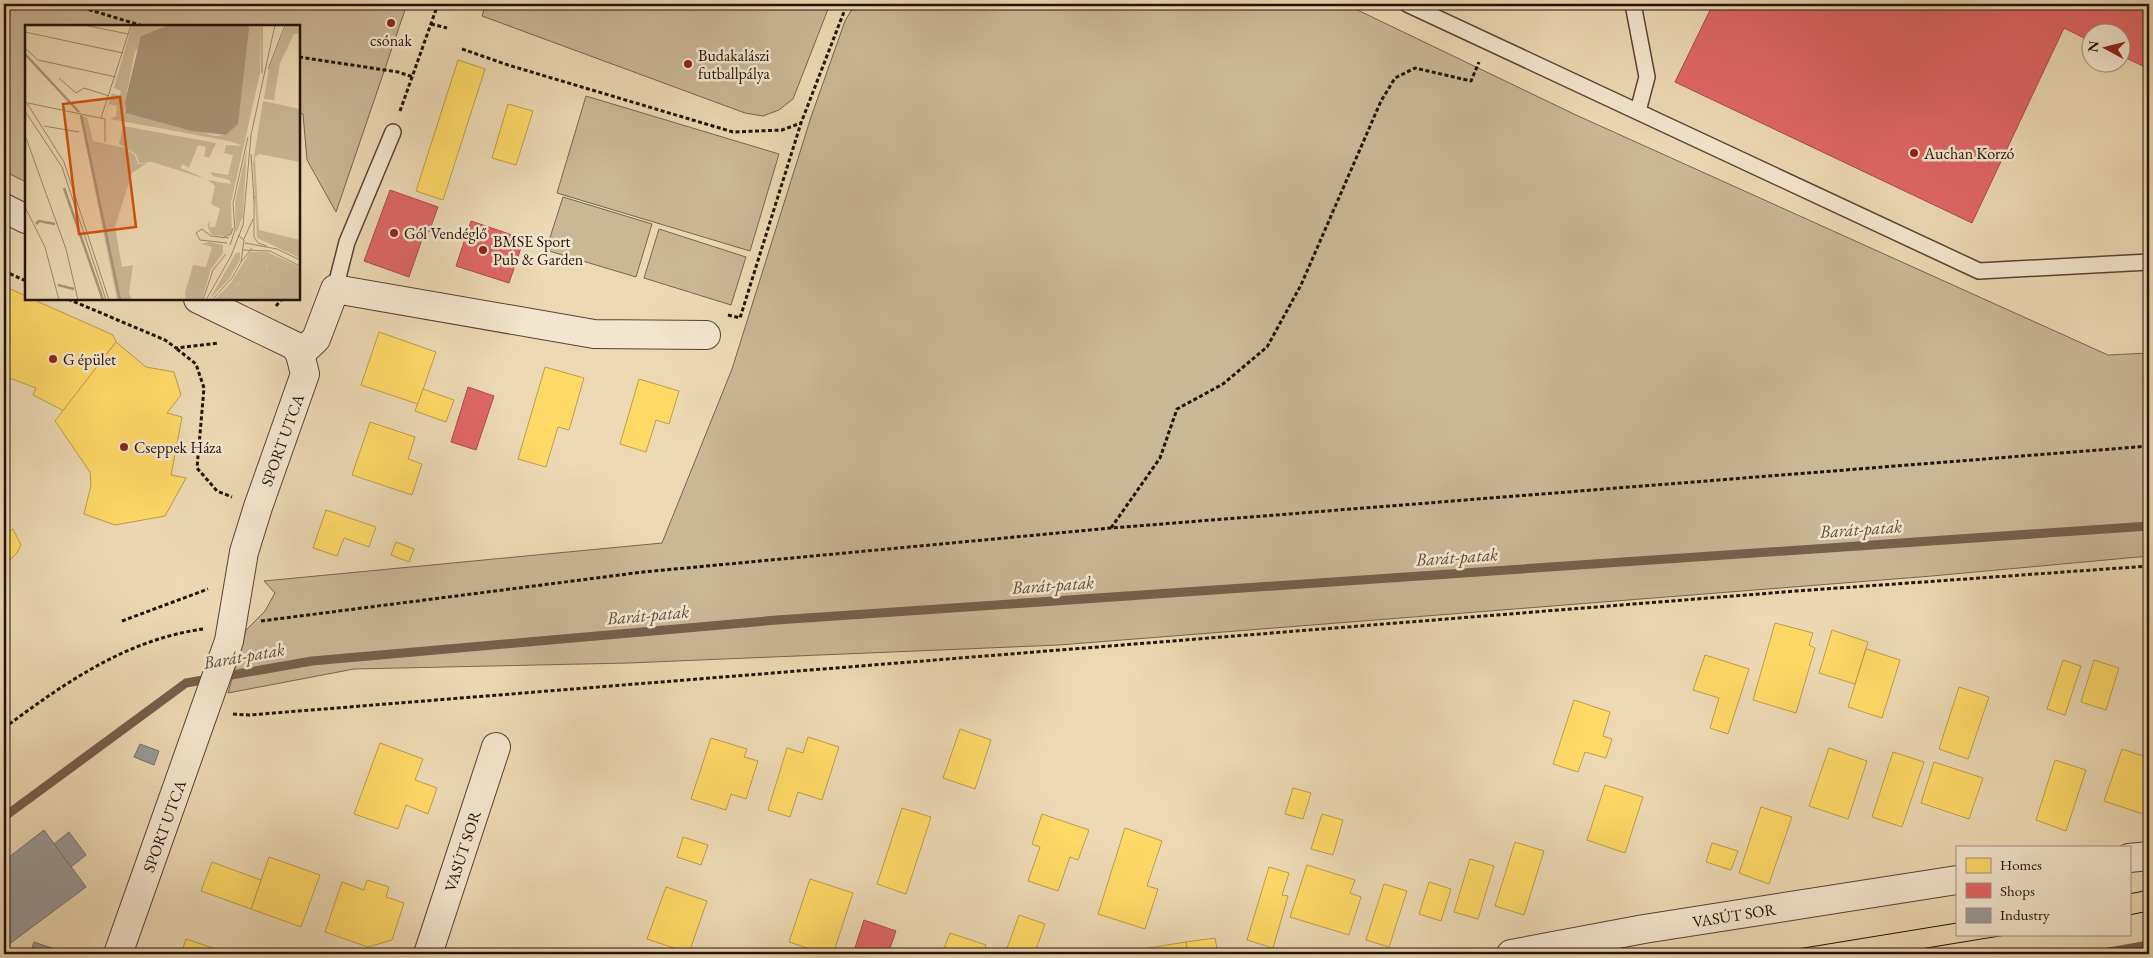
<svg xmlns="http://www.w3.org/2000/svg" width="2153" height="958" viewBox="0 0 2153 958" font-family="'EB Garamond',serif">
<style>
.green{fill:#cab796;stroke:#78644e}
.homes{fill:#ffd966;stroke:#be9d4a}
.shops{fill:#e06666;stroke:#a84c4a}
.industry{fill:#999;stroke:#76706d}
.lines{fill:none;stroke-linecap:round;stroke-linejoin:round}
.stream{stroke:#75604b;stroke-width:9}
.service-casing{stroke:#584332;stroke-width:18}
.minor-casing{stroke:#584332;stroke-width:30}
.path{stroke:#261107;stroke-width:3;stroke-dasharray:4 2.5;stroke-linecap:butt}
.service{stroke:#f3e6ce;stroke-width:15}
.minor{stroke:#f3e6ce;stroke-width:28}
.tram{stroke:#261107;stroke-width:1}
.poi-dot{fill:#8f2418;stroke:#f3e6ce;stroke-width:2}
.labels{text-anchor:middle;stroke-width:5;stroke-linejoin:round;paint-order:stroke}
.poi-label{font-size:16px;fill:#261107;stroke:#f3e6ce;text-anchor:start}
.street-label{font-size:16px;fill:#261107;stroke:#f3e6ce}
.water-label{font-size:18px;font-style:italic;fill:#614c3a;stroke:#f3e6ce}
.inset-river{fill:none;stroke:#a99579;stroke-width:2.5}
.inset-road{fill:none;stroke:#9d896e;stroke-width:1}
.view{fill:#d5520c;fill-opacity:0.15;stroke:#d5520c;stroke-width:2.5}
.inset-edge{fill:none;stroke:#261107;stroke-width:2.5}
</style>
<rect width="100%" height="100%" fill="#ecd9b3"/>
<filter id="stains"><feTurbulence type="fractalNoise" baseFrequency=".004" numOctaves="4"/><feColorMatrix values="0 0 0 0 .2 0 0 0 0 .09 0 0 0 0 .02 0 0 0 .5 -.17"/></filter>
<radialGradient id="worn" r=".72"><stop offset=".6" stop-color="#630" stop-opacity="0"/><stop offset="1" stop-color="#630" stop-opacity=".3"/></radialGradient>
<!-- green -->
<g class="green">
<polygon points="4,4 407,4 336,212 307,160 303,114 299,113 299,26 26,26 26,182 4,171"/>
<polygon points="486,4 830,4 793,99 779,110 763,116 745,113 482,16"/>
<polygon points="855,4 1345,4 1576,115 2108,355 2149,353 2149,556 1932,576 1059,645 629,663 354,669 228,693 246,630 265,611 275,593 264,581 662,543 732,369 811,117 845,21"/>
<polygon points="586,96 779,154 750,251 557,193"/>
<polygon points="563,197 652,224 636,277 546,250"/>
<polygon points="659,229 746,257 731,305 644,278"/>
</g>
<!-- homes -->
<g class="homes">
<polygon points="458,60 485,69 443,200 416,191"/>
<polygon points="508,104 533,111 516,165 492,158"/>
<polygon points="4,286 26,296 26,299 32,299 113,335 116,342 64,411 33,395 36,388 4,376"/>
<polygon points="379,332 436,352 418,404 361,385"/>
<polygon points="116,342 146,367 174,372 181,395 167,413 182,417 171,475 186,478 165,516 115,525 84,514 91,485 90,472 55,421"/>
<polygon points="545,367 584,378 569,430 558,427 546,467 518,459"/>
<polygon points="639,379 679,391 669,424 656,420 646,452 620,444"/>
<polygon points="423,389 454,400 446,422 415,411"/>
<polygon points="370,422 415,437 408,459 422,464 412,495 352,475"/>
<polygon points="326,510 376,527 369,547 344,538 337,556 313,548"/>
<polygon points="13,529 21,545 17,553 4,566 4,532 5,534"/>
<polygon points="396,542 414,549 409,562 391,555"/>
<polygon points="1775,623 1813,633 1809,645 1815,648 1796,713 1753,700"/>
<polygon points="1832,630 1868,642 1855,684 1819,673"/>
<polygon points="1866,649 1900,660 1882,718 1848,707"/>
<polygon points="1705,655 1749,669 1728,734 1710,728 1719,698 1693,690"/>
<polygon points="2063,660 2081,666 2065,715 2047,709"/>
<polygon points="2094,660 2119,668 2106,710 2081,702"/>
<polygon points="1959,687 1989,697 1968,759 1939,749"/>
<polygon points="1574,700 1610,712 1603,736 1612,739 1606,758 1585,752 1578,772 1553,764"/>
<polygon points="960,729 991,740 975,789 943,778"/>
<polygon points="808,737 839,747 822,800 798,792 790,817 768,810 787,748 803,753"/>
<polygon points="711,738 747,749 744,757 758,761 746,799 731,794 726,810 691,799"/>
<polygon points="380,743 423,759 415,780 437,788 428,814 406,805 398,829 354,814"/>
<polygon points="1829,748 1867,761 1848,819 1809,806"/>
<polygon points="2122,749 2149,758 2149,816 2104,801"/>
<polygon points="1893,752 1924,762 1902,827 1872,817"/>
<polygon points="2055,760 2086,770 2066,831 2036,820"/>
<polygon points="1934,762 1983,778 1969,819 1921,803"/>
<polygon points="1605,785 1643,797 1625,853 1587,840"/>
<polygon points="1293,788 1311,793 1303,819 1285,814"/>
<polygon points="1761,807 1792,817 1769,884 1739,873"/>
<polygon points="902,808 931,817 906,894 877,884"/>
<polygon points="1042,814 1089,830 1078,860 1070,857 1058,891 1028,881 1040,847 1032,844"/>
<polygon points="1322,814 1343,820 1333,855 1311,849"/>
<polygon points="1125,828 1162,841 1147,886 1158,889 1145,929 1098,914"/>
<polygon points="683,837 708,845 701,865 677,857"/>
<polygon points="1515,842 1544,851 1524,915 1495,906"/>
<polygon points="1712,843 1738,851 1731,870 1706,862"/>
<polygon points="269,857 320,875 301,927 251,909"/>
<polygon points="1470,859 1494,866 1478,919 1454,912"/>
<polygon points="212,862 261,880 251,909 201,891"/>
<polygon points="1307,865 1355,880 1350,893 1361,897 1349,935 1290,917"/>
<polygon points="1269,867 1289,873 1282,895 1288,896 1273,948 1247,940"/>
<polygon points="810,879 853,893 833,954 826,954 789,942"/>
<polygon points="367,880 389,887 386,897 404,903 392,940 368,947 325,932 342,882 364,890"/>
<polygon points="1429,882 1451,889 1441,921 1419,914"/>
<polygon points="1384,884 1407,891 1389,947 1366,940"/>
<polygon points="666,887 707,901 689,953 647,939"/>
<polygon points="1019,915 1045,924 1036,949 1046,954 1005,954"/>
<polygon points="950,933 986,945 983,954 942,954"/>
<polygon points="1215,938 1218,954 1188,954 1186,942"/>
<polygon points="186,939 231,954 181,954"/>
<polygon points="1186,942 1188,954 1147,954 1148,948"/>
</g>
<!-- shops -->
<g class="shops">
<polygon points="1713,4 2149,4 2149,69 2120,55 2120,32 2090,32 2090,41 2064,28 1972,223 1675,82"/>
<polygon points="390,190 438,207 429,232 425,231 409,277 364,261"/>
<polygon points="471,221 524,239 509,283 456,266"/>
<polygon points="468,387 494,396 476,450 451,442"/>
<polygon points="864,920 896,931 888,954 853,954"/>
</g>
<!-- industry -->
<g class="industry">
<polygon points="140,744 159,751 154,765 134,757"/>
<polygon points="44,830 86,887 4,948 4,861"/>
<polygon points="69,832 86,855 71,867 54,844"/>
<polygon points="34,942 69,954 30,954"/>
</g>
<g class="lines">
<!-- stream -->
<g class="stream">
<polyline points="4,817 186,683 312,661 777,620 2149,526"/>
<polyline points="2098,954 2149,945"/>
</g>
<defs>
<g id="service">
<polyline points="1407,4 1979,271 2149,262"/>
<polyline points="1633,4 1647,77 1638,111"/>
<polyline points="335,289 347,242 393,132"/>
</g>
<g id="minor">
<polyline points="4,208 26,219"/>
<polyline points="300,354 316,339 335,289 594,334 706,335"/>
<polyline points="2129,858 2149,856"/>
<polyline points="118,954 229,641 244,552 258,507 305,374 300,354 295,346 198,299"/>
<polyline points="428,954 496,747"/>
<polyline points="1511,954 1644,929 1957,880"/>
</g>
</defs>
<!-- service casing -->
<use href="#service" class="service-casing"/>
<!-- minor casing -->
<use href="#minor" class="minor-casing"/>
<!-- path -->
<g class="path">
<polyline points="70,4 143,26"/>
<polyline points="431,24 447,28"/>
<polyline points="462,49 508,65 733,132 782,130 801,123"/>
<polyline points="299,57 398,72 413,77"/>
<polyline points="400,111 438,4"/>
<polyline points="4,271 26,281"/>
<polyline points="68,299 165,340 176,348 219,343"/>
<polyline points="276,306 282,299"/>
<polyline points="728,315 740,318 801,123 847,4"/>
<polyline points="177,349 196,364 204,388 197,468 217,491 232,497"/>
<polyline points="1111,528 1160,458 1177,409 1223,384 1267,347 1301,285 1381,101 1395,78 1415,68 1471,81 1479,62"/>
<polyline points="122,621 208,589"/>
<polyline points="261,621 643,572 1111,528 2149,446"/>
<polyline points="233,714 249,715 1796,591 2149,566"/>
<path d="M 4,728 C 65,683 125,640 203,629"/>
</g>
<!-- service -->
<use href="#service" class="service"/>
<!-- minor -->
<use href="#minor" class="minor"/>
<!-- tram -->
<g class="tram">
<polyline points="2129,894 2149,890"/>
<polyline points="2129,915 2149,911"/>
<polyline points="1767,954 1957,923"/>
<polyline points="1890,954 2012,934"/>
</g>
</g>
<!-- markers -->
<g class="poi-dot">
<circle cx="391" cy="23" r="5"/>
<circle cx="688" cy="64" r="5"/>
<circle cx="1914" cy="153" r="5"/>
<circle cx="394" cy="233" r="5"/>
<circle cx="483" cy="250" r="5"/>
<circle cx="53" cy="359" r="5"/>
<circle cx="124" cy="447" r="5"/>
</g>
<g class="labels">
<!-- poi labels -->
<g class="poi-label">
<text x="391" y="46" text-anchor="middle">csónak</text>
<text x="698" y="61">Budakalászi<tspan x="698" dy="18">futballpálya</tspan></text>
<text x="1924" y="159">Auchan Korzó</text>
<text x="404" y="239">Gól Vendéglő</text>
<text x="493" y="247">BMSE Sport<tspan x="493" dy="18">Pub &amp; Garden</tspan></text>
<text x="63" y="365">G épület</text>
<text x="134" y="453">Cseppek Háza</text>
</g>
<!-- street labels -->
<g class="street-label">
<text transform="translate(282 440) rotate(-70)" y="6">SPORT UTCA</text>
<text transform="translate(164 826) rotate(-70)" y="6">SPORT UTCA</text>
<text transform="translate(462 851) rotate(-72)" y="6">VASÚT SOR</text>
<text transform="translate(1734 915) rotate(-9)" y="6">VASÚT SOR</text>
</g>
<!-- water labels -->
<g class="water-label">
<text transform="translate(1861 529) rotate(-4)" y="6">Barát-patak</text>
<text transform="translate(1457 557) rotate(-4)" y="6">Barát-patak</text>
<text transform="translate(1053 585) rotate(-4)" y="6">Barát-patak</text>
<text transform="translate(648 615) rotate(-5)" y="6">Barát-patak</text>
<text transform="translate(244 656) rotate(-10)" y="6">Barát-patak</text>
</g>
</g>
<!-- overview -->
<g transform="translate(25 25)">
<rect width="275" height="275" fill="#ecd9b3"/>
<path d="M 107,0 L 145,0 L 110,26 L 100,77 L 101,88 L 191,111 L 201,110 L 213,98 L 222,0 L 236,0 L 235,48 L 206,178 L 207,207 L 202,211 L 187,210 L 183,203 L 183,199 L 185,195 L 184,202 L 190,202 L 195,184 L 186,179 L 190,161 L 183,155 L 206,159 L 204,155 L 188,151 L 185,147 L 203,150 L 208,130 L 199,128 L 201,120 L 218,121 L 204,116 L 85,94 L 91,91 L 92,81 L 84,79 L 80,89 L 87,68 L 95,71 L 96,66 L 89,63 ZM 261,0 L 275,0 L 275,8 L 269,9 L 255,38 L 249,75 L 239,74 L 244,43 ZM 238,76 L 275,84 L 275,137 L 234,129 L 230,132 L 234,205 L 275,215 L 275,233 L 232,213 L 228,138 ZM 55,91 L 62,92 L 68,116 L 100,123 L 110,130 L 113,139 L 122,138 L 107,148 L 90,202 L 97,242 L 108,240 L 104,268 L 107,275 L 92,275 ZM 98,101 L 191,118 L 184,133 L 179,131 L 181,122 L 173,120 L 164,143 L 157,139 L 156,143 L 181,154 L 127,137 L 114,138 L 111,129 L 94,119 ZM 222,123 L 218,191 L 211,208 L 210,177 ZM 184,217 L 198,220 L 198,228 L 186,244 L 177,275 L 161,275 L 160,268 L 168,240 L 181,242 L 187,222 L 176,219 ZM 215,227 L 215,235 L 204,254 L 184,275 L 211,228 ZM 225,227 L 242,227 L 275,242 L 275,275 L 209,275 L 215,271 L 209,267 L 216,256 L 223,262 L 227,257 L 244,256 L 244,249 L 257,244 L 261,247 L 258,239 L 256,243 L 243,245 L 241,238 L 228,228 L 215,256 L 196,275 L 189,275 L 205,259 Z" fill="#cab796"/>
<path d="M 228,228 L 244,230 L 241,240 L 243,245 L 246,237 L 250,244 L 261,237 L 268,242 L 261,244 L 261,247 L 257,244 L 253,250 L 244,249 L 244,252 L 253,251 L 244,256 L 227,257 L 222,264 L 216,256 L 212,261 L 214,265 L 209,266 L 216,271 L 209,275 L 196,275 L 215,256 ZM 177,242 L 180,243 L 170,275 L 164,275 L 172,264 L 170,257 Z" fill="#cab796"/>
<path d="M 145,0 L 222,0 L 224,3 L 213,99 L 201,110 L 167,106 L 101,88 L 100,77 L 116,11 Z" fill="#a99579"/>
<path class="inset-river" d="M 0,29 L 54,87M 56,90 L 95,275M 39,163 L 78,275M 11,199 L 14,196 L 30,199M 33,260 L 49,264"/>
<path class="inset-road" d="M 59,0 L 103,9M 237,0 L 237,48M 0,7 L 98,28M 0,23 L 13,35 L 91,52M 243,44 L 260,0M 34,53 L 51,68 L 59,63 L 84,71M 0,75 L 39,137 L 84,275M 3,78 L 80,94 L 80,117M 0,86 L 37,142 L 81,275M 76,93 L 106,0M 19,101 L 54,107M 0,110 L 41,224 L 53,275M 226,129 L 229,174M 229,171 L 229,212 L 233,218 L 242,221M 0,182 L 20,222 L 34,275M 197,213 L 206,209 L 208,203M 219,214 L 228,194M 202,218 L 175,215 L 171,208 L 177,204 L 186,211 L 204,213M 220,218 L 252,224 L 275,235M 205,220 L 210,205 L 208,178 L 223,112M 217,225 L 245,226 L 275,241M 216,237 L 227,223M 178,275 L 188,245 L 201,229M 181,275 L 206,231 L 218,200 L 226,110 L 250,0M 187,275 L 207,253 L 216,237 L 219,215 L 213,210"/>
<path class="view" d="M 95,72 L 111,202 L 54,209 L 38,79 Z"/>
<rect width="275" height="275" class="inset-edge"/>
</g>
<!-- margin -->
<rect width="2153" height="958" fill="none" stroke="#ecd9b3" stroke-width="20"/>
<rect x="5" y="5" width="2143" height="948" fill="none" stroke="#261107" stroke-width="2.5"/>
<rect x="10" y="10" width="2133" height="938" fill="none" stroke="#261107"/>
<!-- legend -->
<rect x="1956" y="846" width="175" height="90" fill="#f3e6ce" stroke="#a1917e"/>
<rect x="1966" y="858" width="25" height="15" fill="#ffd966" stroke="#a1917e"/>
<text x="2000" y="870" font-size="15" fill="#261107">Homes</text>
<rect x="1966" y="883" width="25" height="15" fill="#e06666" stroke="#a1917e"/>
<text x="2000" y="896" font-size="15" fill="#261107">Shops</text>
<rect x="1966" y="908" width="25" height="15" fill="#999999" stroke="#a1917e"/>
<text x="2000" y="920" font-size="15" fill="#261107">Industry</text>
<!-- north arrow -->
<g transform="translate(2106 48) rotate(277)"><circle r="24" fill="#f3e6ce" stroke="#a1917e"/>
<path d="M0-4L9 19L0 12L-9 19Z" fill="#8f2418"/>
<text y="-8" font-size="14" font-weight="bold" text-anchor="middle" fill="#261107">N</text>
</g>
<rect width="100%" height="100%" filter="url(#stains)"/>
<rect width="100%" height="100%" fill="url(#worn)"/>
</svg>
